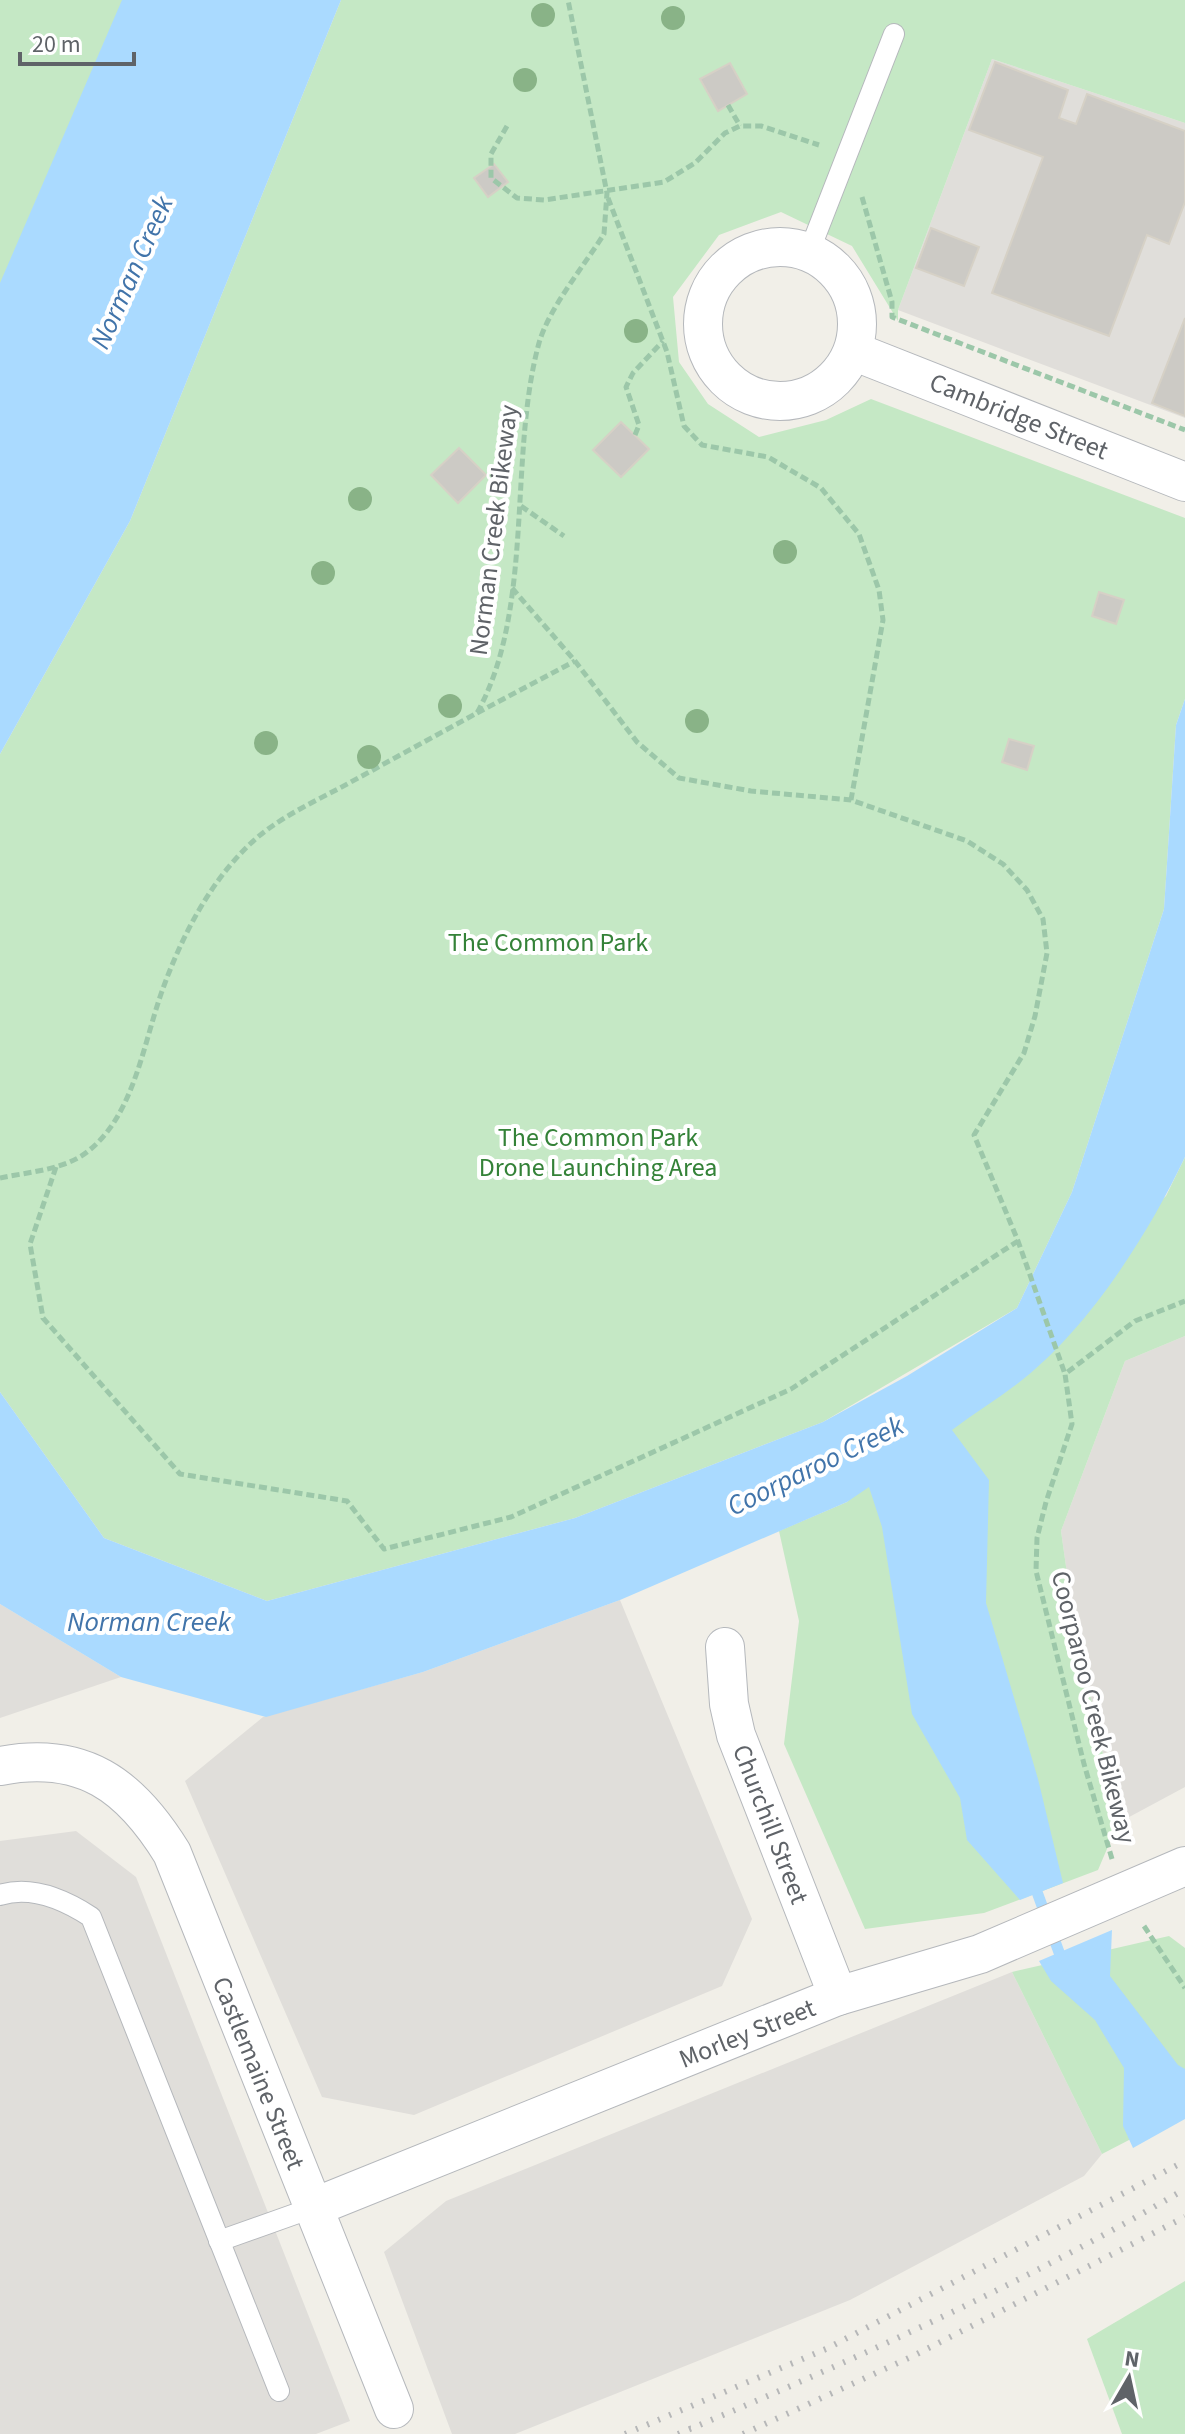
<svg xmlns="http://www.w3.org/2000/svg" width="1185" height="2434" viewBox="0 0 1185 2434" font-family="'Source Sans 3',sans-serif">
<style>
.industrial{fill:#e0deda}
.green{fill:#c5e8c5}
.water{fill:#aadaff}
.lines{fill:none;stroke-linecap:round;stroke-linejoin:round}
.stream{stroke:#aadaff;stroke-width:11}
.building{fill:#cccac5;stroke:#d6d1c6;stroke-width:2}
.lane-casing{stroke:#b5b8bc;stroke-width:22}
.street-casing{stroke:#b5b8bc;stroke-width:40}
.path{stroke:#9cc7a9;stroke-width:5;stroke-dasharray:8 4;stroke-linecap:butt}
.lane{stroke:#fff;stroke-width:20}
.street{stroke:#fff;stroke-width:38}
.rail{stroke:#b6b7b8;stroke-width:6;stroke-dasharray:2 10;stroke-linecap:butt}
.tree{fill:#89b387}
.labels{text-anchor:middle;stroke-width:8;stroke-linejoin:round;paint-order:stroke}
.street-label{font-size:26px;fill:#5f6368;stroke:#fff}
.park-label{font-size:26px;fill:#348238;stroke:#fff}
.water-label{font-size:28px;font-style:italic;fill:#4174aa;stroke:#fff}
</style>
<rect width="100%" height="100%" fill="#f1efe8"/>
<!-- industrial -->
<g class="industrial">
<polygon points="992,59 1185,123 1185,418 898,310"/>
<polygon points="1185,1336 1185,1787 1118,1823 1073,1616 1061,1531 1125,1361"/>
<polygon points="620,1600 752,1919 722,1986 414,2115 322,2097 185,1781 263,1717 423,1672"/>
<polygon points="0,1604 121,1677 0,1718"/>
<polygon points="76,1831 136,1877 350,2421 316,2434 0,2434 0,1841"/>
<polygon points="1012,1972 1102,2154 1084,2176 850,2300 515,2434 452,2434 384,2252 446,2201"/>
</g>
<!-- green -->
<g class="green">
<polygon points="0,0 222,0 0,476"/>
<polygon points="341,0 1185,0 1185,123 992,59 898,310 898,321 852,246 781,212 719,235 673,297 679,362 708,404 759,437 826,420 871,399 1185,518 1185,699 1176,725 1164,909 1072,1192 1017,1308 823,1422 575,1518 267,1601 104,1538 0,1392 0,754 130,521"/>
<polygon points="1185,1157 1185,1336 1125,1361 1061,1531 1073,1616 1118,1823 1098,1870 984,1913 865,1929 784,1744 799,1621 779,1531 847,1502 1166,1196"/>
<polygon points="1169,1936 1185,1948 1185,2111 1102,2154 1012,1972"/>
<polygon points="1185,2281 1185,2434 1122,2434 1087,2339"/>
</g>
<!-- water -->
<g class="water">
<polygon points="122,0 341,0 130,521 0,754 0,283"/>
<path d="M 1185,699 L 1185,1157 C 1148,1235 1087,1331 1017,1384 C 996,1400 973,1414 952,1430 L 989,1480 L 986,1603 L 1038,1779 L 1063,1883 L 1020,1900 L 967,1840 L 960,1798 L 912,1714 L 882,1527 L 869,1487 L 847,1502 L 620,1600 L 423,1672 L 266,1717 L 121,1677 L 0,1604 L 0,1392 L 104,1538 L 267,1601 L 575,1518 L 823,1422 L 907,1376 L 1017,1308 L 1072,1192 L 1164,909 L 1176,725 Z"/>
<polygon points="1112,1930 1110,1976 1178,2065 1185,2069 1185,2119 1133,2148 1123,2126 1124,2068 1095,2020 1051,1981 1039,1961"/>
</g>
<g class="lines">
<!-- stream -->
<polyline class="stream" points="1033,1881 1064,1966"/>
</g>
<!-- building -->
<g class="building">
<polygon points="995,62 1068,90 1059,118 1076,124 1087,94 1185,131 1185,202 1169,244 1147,235 1109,336 992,293 1043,157 969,130"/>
<polygon points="730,63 747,94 718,111 700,79"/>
<polygon points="494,164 508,182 488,197 474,178"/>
<polygon points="931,228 979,247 964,286 916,268"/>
<polygon points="1185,318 1185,416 1152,403"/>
<polygon points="621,422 649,449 621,477 593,450"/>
<polygon points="459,448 486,475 458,503 431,475"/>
<polygon points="1099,592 1124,600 1116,624 1092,616"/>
<polygon points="1009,739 1034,746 1027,770 1002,762"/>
</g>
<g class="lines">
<defs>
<g id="lane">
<polyline points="809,252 894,34"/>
<path d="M 0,1895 C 32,1885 65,1900 91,1917 L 279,2391"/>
<polyline points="219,2241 312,2208"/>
</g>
<g id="street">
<circle cx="780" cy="324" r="77"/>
<polyline points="853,351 1185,482"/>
<polyline points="725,1647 729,1704 736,1735 838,1996"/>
<path d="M 0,1766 C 83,1750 130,1785 172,1853 L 394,2409"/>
<polyline points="312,2208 838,1996 980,1954 1185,1866"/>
</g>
</defs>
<!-- lane casing -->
<use href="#lane" class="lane-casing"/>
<!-- street casing -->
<use href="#street" class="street-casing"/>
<!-- path -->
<g class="path">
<polyline points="728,105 740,126"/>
<polyline points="507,126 491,154 491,178 517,198 544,200 664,182 695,163 725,133 740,126 761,126 819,145"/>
<polyline points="862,197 892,302 892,317 1185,430"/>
<polyline points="608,198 667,352 684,426 702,445 768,457 821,488 859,534 879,590 883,620 851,800"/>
<polyline points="635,435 639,425 626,387 633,373 663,341"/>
<polyline points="521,506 564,536"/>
<polyline points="512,588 575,661 637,742 679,778 751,791 851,800 967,841 1003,864 1027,890 1043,919 1047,953 1035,1016 1024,1053 974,1135 1018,1241 1065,1374"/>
<polyline points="477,713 575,661"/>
<polyline points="56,1167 30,1244 43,1318 180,1474 347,1501 384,1549 511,1517 791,1389 1018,1241"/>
<path d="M 0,1178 C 28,1172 64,1170 87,1152 C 133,1117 143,1046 161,994 C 180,940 208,884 250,844 C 274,821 309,804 338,789 C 384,764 431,738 477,713 C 535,609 508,456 539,343 C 549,308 584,266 604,234 L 607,193 L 568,0"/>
<polyline points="1112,1859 1084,1764 1036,1571 1037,1538 1046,1502 1072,1424 1065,1374 1135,1321 1185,1301"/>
<polyline points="1144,1926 1185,1988"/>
</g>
<!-- lane -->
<use href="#lane" class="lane"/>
<!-- street -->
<use href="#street" class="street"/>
<!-- rail -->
<g class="rail">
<polyline points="625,2434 826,2349 1185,2161"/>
<path d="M 678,2434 C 850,2362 1023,2284 1185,2189"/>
<polyline points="743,2434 913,2356 1185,2217"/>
</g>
</g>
<!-- trees -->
<g class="tree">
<circle cx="543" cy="15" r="12"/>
<circle cx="673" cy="18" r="12"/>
<circle cx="525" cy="80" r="12"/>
<circle cx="636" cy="331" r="12"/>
<circle cx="360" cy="499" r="12"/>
<circle cx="785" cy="552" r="12"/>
<circle cx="323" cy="573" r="12"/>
<circle cx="450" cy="706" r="12"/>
<circle cx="697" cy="721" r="12"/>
<circle cx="266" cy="743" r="12"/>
<circle cx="369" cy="757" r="12"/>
</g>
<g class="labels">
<!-- street labels -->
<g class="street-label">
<text transform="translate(1019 416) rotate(22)" y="9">Cambridge Street</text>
<text transform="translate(493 530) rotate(-83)" y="9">Norman Creek Bikeway</text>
<text transform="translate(1094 1707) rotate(76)" y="9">Coorparoo Creek Bikeway</text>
<text transform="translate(771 1824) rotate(69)" y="9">Churchill Street</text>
<text transform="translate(747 2033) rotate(-22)" y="9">Morley Street</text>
<text transform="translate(259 2073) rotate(68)" y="9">Castlemaine Street</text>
</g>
<!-- park labels -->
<g class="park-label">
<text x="548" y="951">The Common Park</text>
<text x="598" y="1146">The Common Park<tspan x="598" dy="30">Drone Launching Area</tspan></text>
</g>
<!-- water labels -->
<g class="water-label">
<text transform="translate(131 272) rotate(-66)" y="10">Norman Creek</text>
<text transform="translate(815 1465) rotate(-26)" y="10">Coorparoo Creek</text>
<text x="149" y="1631">Norman Creek</text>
</g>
</g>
<!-- north arrow -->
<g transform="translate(1129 2378) rotate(9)" stroke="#ffffff" stroke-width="6" paint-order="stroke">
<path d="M0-6L14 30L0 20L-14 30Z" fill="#5f6368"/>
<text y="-12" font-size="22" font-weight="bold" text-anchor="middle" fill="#5f6368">N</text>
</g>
<!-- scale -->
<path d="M20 52v12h114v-12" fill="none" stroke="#5f6368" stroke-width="4"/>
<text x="32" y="52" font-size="24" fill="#5f6368" stroke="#ffffff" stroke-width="6" paint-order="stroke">20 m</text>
</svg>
